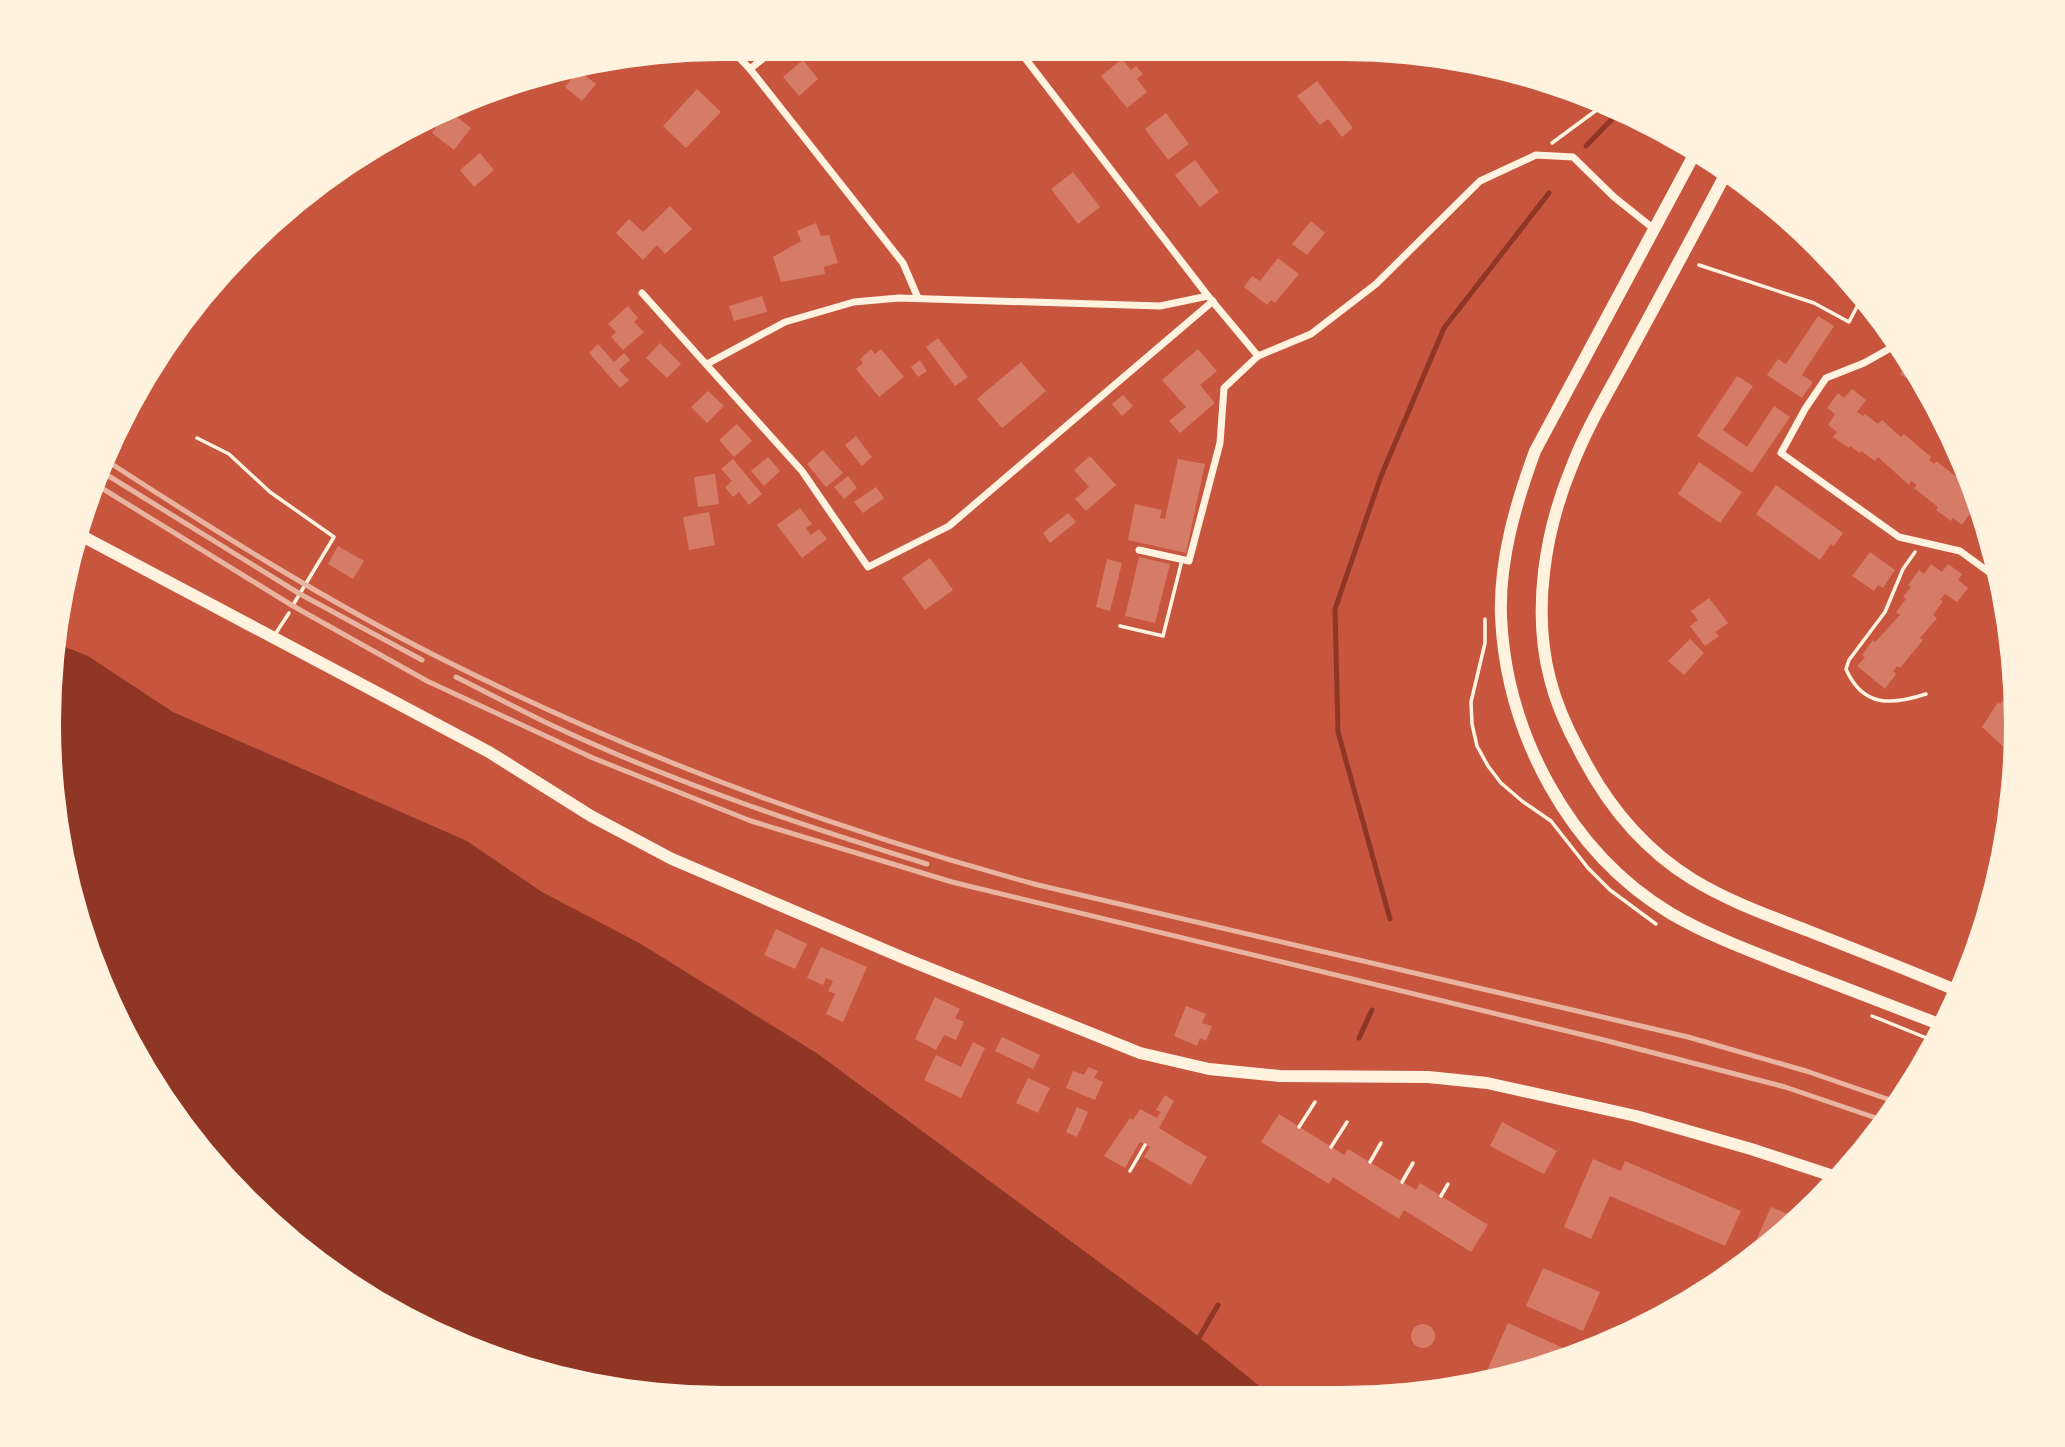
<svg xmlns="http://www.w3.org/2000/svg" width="2065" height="1447" viewBox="0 0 2065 1447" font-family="'Work Sans',sans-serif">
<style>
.water{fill:#8f3625}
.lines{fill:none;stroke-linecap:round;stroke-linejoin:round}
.stream{stroke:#8f3625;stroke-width:5}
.building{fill:#d67c66}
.path{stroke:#fff3e0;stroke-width:3.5}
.service{stroke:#fff3e0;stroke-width:3.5}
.minor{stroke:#fff3e0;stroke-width:7}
.primary{stroke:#fff3e0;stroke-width:12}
.rail{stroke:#e9b49f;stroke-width:5}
</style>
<rect width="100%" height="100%" fill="#c8553d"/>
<!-- water -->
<polygon class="water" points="55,643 88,656 173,712 467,841 542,892 641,944 818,1054 1184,1325 1268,1393 680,1397 549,1375 426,1329 313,1259 217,1169 118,1021 62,855"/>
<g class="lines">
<!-- stream -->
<g class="stream">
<polyline points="1586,146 1615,116"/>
<polyline points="1390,919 1338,732 1335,609 1381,476 1444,328 1549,193"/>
<polyline points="1359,1038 1372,1010"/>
<polyline points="1197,1341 1218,1305"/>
</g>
</g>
<!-- building -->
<g class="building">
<polygon points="1122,59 1131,70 1136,66 1143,74 1137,79 1147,92 1127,108 1101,76"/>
<polygon points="803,60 818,79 799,96 783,77"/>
<polygon points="578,70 596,84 582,101 565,87"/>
<polygon points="1317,81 1353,128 1342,137 1328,119 1320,125 1297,96"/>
<polygon points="697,89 721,112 686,148 663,126"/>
<polygon points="1166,113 1189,144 1168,160 1145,129"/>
<polygon points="454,115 471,128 454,150 432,133 440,121"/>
<polygon points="480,153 494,170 474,187 460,170"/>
<polygon points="1195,160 1219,192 1200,207 1175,175"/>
<polygon points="1073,172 1100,207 1078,224 1051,189"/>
<polygon points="670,206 692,229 665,254 657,245 643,260 616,233 629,219 643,232"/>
<polygon points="1311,221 1325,233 1307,255 1292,244"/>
<polygon points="816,223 821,236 829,235 838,263 824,267 825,274 781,282 773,257 801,241 797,231"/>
<polygon points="1278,258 1299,274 1275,303 1271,300 1267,305 1244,287 1252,276 1260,281"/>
<polygon points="762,296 767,312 734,321 729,306"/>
<polygon points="628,306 638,318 634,322 644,332 623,350 611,337 616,332 608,324"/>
<polygon points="1818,316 1834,326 1802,375 1813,382 1802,398 1767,375 1778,359 1786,364"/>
<polygon points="938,338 968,377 955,386 926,347"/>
<polygon points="660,343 681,364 667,378 646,358"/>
<polygon points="598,344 614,362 624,353 630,360 619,370 629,380 620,388 589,353"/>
<polygon points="871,349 875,354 881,349 904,377 879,397 856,369 863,363 860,359"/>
<polygon points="1198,349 1217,371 1200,385 1215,403 1180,433 1169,421 1186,407 1162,380"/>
<polygon points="920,360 927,371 918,377 911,367"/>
<polygon points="1908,361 1925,385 1923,388 1900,374"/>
<polygon points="1021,362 1046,391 1002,428 977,399"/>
<polygon points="1737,376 1753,386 1723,430 1747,447 1774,406 1790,417 1752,473 1697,436"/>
<polygon points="1852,389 1866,400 1857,412 1863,416 1865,414 1878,424 1882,420 1901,437 1904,434 1931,457 1929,460 1934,464 1936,461 1972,489 1980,506 1975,513 1972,511 1962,525 1953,518 1951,521 1936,510 1938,507 1914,488 1917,485 1911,481 1909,485 1878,457 1875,461 1861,451 1860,453 1850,446 1849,448 1833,437 1837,432 1828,425 1835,414 1827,408 1838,393 1844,398"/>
<polygon points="708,391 724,406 707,423 691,407"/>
<polygon points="1123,395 1133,406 1122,416 1112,404"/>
<polygon points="737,424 752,441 734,457 719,440"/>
<polygon points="856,436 872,457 862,466 845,445"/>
<polygon points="823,450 843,473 826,487 807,464"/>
<polygon points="1090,456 1116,485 1086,511 1075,499 1089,487 1074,470"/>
<polygon points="768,457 780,471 764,486 751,471"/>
<polygon points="733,459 762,494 749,505 739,492 733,497 725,487 732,481 721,469"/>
<polygon points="1178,459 1205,464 1186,553 1128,540 1135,504 1162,510 1160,518 1165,519"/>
<polygon points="1699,462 1742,492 1720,523 1678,494"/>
<polygon points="715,474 719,504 698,507 694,477"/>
<polygon points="848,476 857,488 844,499 834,487"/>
<polygon points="1776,485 1843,533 1834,546 1831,544 1820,560 1756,514"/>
<polygon points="876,487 884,498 863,513 854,502"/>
<polygon points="800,508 812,524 806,528 811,535 819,529 827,539 802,558 777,525"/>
<polygon points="709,512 715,545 689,550 683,517"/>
<polygon points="1068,513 1076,522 1050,543 1043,533"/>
<polygon points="338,546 364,561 353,579 328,564"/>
<polygon points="1870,552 1895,570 1883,588 1878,585 1874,591 1852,576"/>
<polygon points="1139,557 1170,564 1155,623 1125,616"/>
<polygon points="930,558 953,590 925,610 902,578"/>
<polygon points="1107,559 1122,563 1110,611 1096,607"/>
<polygon points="1931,564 1942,572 1948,564 1962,574 1958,580 1968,588 1957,602 1945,594 1940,600 1943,601 1933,615 1937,618 1920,638 1923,640 1900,668 1897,666 1893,671 1896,674 1885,689 1857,666 1865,657 1862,655 1873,640 1875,642 1900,615 1896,612 1906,599 1903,597 1911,587 1908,585 1919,570 1924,574"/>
<polygon points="1709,598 1728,623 1715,632 1719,636 1705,646 1690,626 1698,620 1691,611"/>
<polygon points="1690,639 1704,653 1684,675 1668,661"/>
<polygon points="2012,692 2014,744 2008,751 1982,727 1998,702 2000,704"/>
<polygon points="776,929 807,944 795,969 764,955"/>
<polygon points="821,947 867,967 843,1022 826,1014 835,994 828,991 833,981 826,978 823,985 807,978"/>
<polygon points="935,997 960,1009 955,1018 964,1022 956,1040 944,1035 936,1050 915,1039"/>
<polygon points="1186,1006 1206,1014 1202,1023 1212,1026 1206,1041 1200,1038 1197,1046 1174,1036"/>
<polygon points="1002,1037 1040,1055 1033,1069 995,1051"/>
<polygon points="973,1042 985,1048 961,1098 924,1080 936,1055 961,1067"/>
<polygon points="1088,1067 1098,1071 1094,1078 1103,1082 1095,1100 1066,1088 1073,1071 1084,1075"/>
<polygon points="1028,1078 1050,1088 1038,1113 1016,1103"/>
<polygon points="1165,1095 1174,1101 1159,1128 1207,1157 1191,1185 1144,1157 1150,1147 1140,1142 1125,1168 1104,1156 1130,1118 1133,1120 1140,1109 1157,1118 1161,1112 1156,1110"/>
<polygon points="1077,1107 1088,1112 1077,1137 1066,1132"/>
<polygon points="1279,1114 1344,1155 1348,1149 1416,1190 1420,1183 1488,1225 1471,1252 1404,1210 1399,1219 1333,1177 1329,1184 1261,1142"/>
<polygon points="1502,1122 1557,1151 1544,1174 1490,1146"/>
<polygon points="1593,1159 1621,1171 1625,1161 1741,1211 1725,1246 1610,1196 1591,1239 1564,1227"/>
<polygon points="1771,1207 1793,1216 1795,1210 1803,1213 1787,1230 1750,1254"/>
<polygon points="1543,1268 1600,1292 1583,1331 1526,1306"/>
<polygon points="1508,1323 1568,1350 1485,1375"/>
<circle cx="1423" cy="1336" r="12"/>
</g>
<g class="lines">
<!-- path -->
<g class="path">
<polyline points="1552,143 1598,109"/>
<polyline points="1699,265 1814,303 1849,322 1862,297"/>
<polyline points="197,438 229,454 270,492 334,537 293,605"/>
<path d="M 1915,552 L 1903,569 L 1885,612 L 1849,660 L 1846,669 C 1863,708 1892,705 1926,694"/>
<polyline points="1485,619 1485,643 1471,702 1472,724 1477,746 1488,766 1501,783 1522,801 1551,821 1588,868 1610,890 1656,924"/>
<polyline points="1872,1016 1934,1041"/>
<polyline points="1299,1127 1315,1102"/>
<polyline points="1331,1147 1347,1122"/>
<polyline points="1370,1162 1381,1143"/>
<polyline points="1130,1171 1145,1145"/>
<polyline points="1402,1182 1413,1163"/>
<polyline points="1441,1196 1448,1184"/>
</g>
<!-- service -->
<g class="service">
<polyline points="1120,626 1163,636 1182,560"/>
<polyline points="274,636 289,613"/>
</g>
<!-- minor -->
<g class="minor">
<polyline points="731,49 750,69 903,263 918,298"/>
<polyline points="1018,49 1208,296 1258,356 1311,334 1376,284 1480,181 1536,155 1573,157 1614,197 1654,229"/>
<polyline points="750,69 775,49"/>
<polyline points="642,293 802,471 868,567 949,526 1213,301"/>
<polyline points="1896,345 1864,363 1826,378 1805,409 1781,453 1899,537 1960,551 1997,578"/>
<polyline points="707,364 785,322 854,302 899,298 1160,306 1208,296"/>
<polyline points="1139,550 1189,561 1220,443 1224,388 1258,356"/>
</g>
<!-- primary -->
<g class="primary">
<path d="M 1695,153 L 1535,451 C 1516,503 1499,560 1501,616 C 1506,733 1569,852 1670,913 C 1709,936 1753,952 1796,969 C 1845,988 1894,1007 1944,1026"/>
<path d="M 1724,177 C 1693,236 1661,295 1629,354 C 1609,391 1587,427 1572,466 C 1545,531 1532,610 1550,679 C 1556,703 1567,728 1579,750 C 1605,802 1642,848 1692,879 C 1728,901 1767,915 1806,930 C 1857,950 1908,970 1958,991"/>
<polyline points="82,536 489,752 591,816 672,859 906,959 1140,1053 1209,1069 1280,1076 1428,1077 1487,1083 1636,1116 1751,1149 1836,1177"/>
</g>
<!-- rail -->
<g class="rail">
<path d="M 104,459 C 212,529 321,598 436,656 C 628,753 831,829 1038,885 L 1688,1037 L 1806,1071 L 1896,1102"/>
<polyline points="99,470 300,594 422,660"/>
<polyline points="95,484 293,606 427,681 593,758 751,821 952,882 1600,1039 1785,1087 1885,1121"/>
<path d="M 456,677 C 486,692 516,708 547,723 C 669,781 798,824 927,864"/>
</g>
</g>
<!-- crop -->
<path d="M0 0H2065V1447H0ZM723 61H1342A662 662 0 0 1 2004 723V724A662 662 0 0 1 1342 1386H723A662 662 0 0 1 61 724V723A662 662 0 0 1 723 61Z" fill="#fff3e0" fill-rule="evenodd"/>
</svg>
